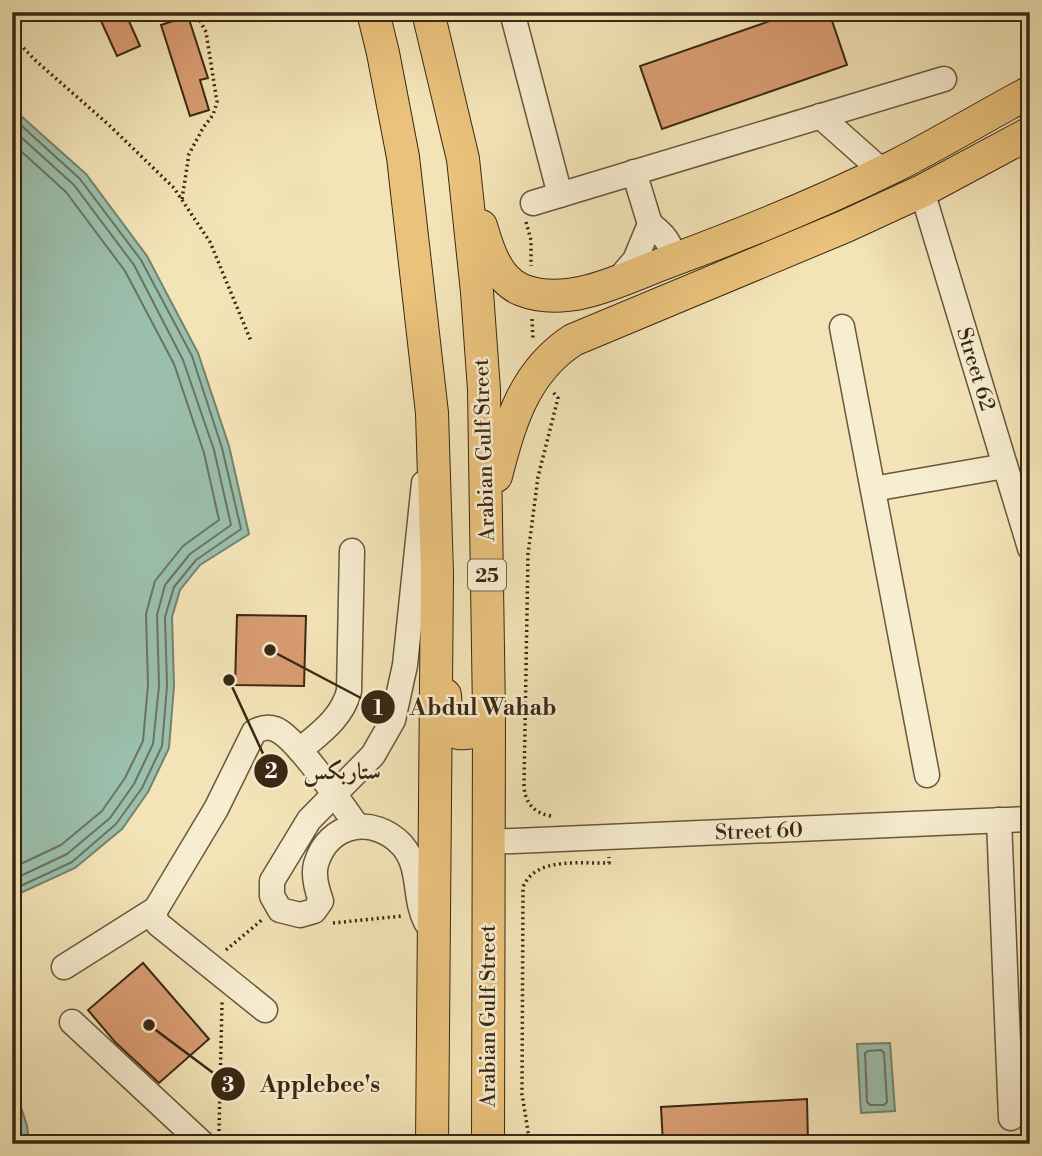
<svg xmlns="http://www.w3.org/2000/svg" width="1042" height="1156" viewBox="0 0 1042 1156" font-family="'Libre Bodoni',Amiri,serif">
<style>
.water{fill:#9bbfad;stroke:#74836f;stroke-width:2}
.lines{fill:none;stroke-linecap:round;stroke-linejoin:round}
.shore{stroke:#6a7460;stroke-width:2}
.building{fill:#da9d73;stroke:#392813;stroke-width:2}
.minor-casing{stroke:#68573c;stroke-width:27}
.major-casing{stroke:#392813;stroke-width:34}
.path{stroke:#392813;stroke-width:3.5;stroke-dasharray:2 3.5;stroke-linecap:butt}
.minor{stroke:#f7edd0;stroke-width:24}
.major{stroke:#eac27c;stroke-width:32}
.labels{text-anchor:middle;stroke-width:5;stroke-linejoin:round;paint-order:stroke}
.shield{fill:#f7edd0;stroke:#72634c;stroke-width:2}
.shield-label{font-size:19px;font-weight:bold;fill:#392813}
.street-label{font-size:21px;fill:#392813;stroke:#f7edd0}
.leader{fill:none;stroke:#392813;stroke-width:2.5}
.callout-dot{fill:#392813;stroke:#f7edd0;stroke-width:2.5}
.mark-label{font-size:21px;text-anchor:middle;font-weight:bold;fill:#fff}
.callout-label{font-size:23px;text-anchor:middle;font-weight:bold;fill:#392813;stroke:#f7edd0;stroke-width:5;stroke-linejoin:round;paint-order:stroke}
</style>
<rect width="100%" height="100%" fill="#f3e4b7"/>
<filter id="stains"><feTurbulence type="fractalNoise" baseFrequency=".00286" numOctaves="4"/><feColorMatrix values="0 0 0 0 .2 0 0 0 0 .09 0 0 0 0 .02 0 0 0 .5 -.17"/></filter>
<radialGradient id="worn" r=".72"><stop offset=".6" stop-color="#630" stop-opacity="0"/><stop offset="1" stop-color="#630" stop-opacity=".3"/></radialGradient>
<!-- water -->
<g class="water">
<polygon points="12,108 86,174 147,256 198,353 229,446 249,534 200,565 180,590 172,617 174,686 169,748 148,792 122,829 75,868 12,897"/>
<polygon points="890,1043 895,1111 861,1113 857,1044"/>
<polygon points="12,1079 27,1126 29,1144 12,1144"/>
</g>
<g class="lines">
<!-- shore -->
<g class="shore">
<polyline points="12,117 80,179 141,260 192,356 222,448 241,529 196,560 174,587 165,617 167,686 162,746 142,788 116,824 72,862 12,890"/>
<polyline points="12,129 74,185 134,265 183,360 214,450 231,525 190,554 165,585 157,615 159,686 153,744 134,784 110,818 67,854 12,880"/>
<polyline points="12,143 66,192 125,271 174,364 204,453 219,520 183,546 155,581 146,614 148,685 143,741 125,778 102,811 61,845 12,868"/>
<polygon points="881,1050 884,1053 887,1102 884,1105 870,1105 867,1102 865,1053 868,1051"/>
</g>
</g>
<!-- building -->
<g class="building">
<polygon points="120,12 125,12 140,46 117,56 101,21"/>
<polygon points="796,12 829,12 847,65 662,129 640,66"/>
<polygon points="188,16 208,78 200,80 209,110 190,116 161,25"/>
<polygon points="237,615 306,616 304,686 235,685"/>
<polygon points="143,963 209,1039 159,1083 115,1042 88,1010"/>
<polygon points="807,1099 808,1144 663,1144 661,1107"/>
</g>
<g class="lines">
<defs>
<g id="minor">
<polyline points="512,12 560,195"/>
<polyline points="820,116 882,171"/>
<polyline points="922,191 1030,548"/>
<polyline points="533,203 944,79"/>
<path d="M 650,224 C 663,234 672,243 673,260"/>
<polyline points="617,281 635,260 650,224 634,172"/>
<polyline points="842,327 927,775"/>
<path d="M 424,483 L 405,665 L 393,720 L 373,755 L 309,820 L 272,881 L 272,896 L 280,910 L 300,915 L 314,911 L 321,901 C 317,890 313,875 316,864 C 328,822 374,815 402,845 C 422,868 413,897 426,922"/>
<polyline points="873,489 1005,466"/>
<path d="M 300,750 C 320,733 342,718 349,691 L 352,551"/>
<polyline points="999,820 1011,1118"/>
<polyline points="488,842 1030,819"/>
<polyline points="64,967 156,909"/>
<path d="M 265,1010 L 158,924 L 154,915 L 156,909 L 216,809 L 254,732 C 261,728 267,726 275,729 C 295,736 343,806 357,826"/>
<polyline points="72,1022 203,1144"/>
</g>
<g id="major">
<polyline points="373,12 383,53 403,157 432,413 437,573 432,1144"/>
<polyline points="428,12 463,159 477,292 484,390 489,713 488,1144"/>
<path d="M 481,226 C 488,250 497,280 522,290 C 570,309 626,277 670,261 C 746,233 822,202 895,166 C 940,143 985,116 1030,92"/>
<path d="M 496,476 C 510,422 524,372 573,340 L 846,226 L 922,191 L 1030,133"/>
<path d="M 445,695 L 447,722 L 458,733 C 476,735 482,728 489,713"/>
</g>
</defs>
<!-- minor casing -->
<use href="#minor" class="minor-casing"/>
<!-- major casing -->
<use href="#major" class="major-casing"/>
<!-- path -->
<g class="path">
<polyline points="12,22 35,12"/>
<polyline points="12,36 36,61 109,125 174,188 210,242 251,341"/>
<polyline points="182,199 189,154 203,128 213,115 217,102 206,32 199,19 191,12"/>
<polyline points="526,222 531,240 531,266"/>
<polyline points="532,319 533,339"/>
<path d="M 551,816 C 534,813 525,803 524,786 L 528,554 L 538,477 L 558,398 L 553,392"/>
<polyline points="333,923 402,916"/>
<polyline points="226,950 263,919"/>
<polyline points="219,1131 222,1002"/>
<path d="M 530,1144 L 522,1094 L 523,887 C 536,856 581,864 609,863 L 609,857"/>
</g>
<!-- minor -->
<use href="#minor" class="minor"/>
<!-- major -->
<use href="#major" class="major"/>
</g>
<g class="labels">
<!-- shield labels -->
<rect class="shield" x="468" y="559.5" width="38" height="31" rx="5"/>
<g class="shield-label">
<text x="487" y="582">25</text>
</g>
<!-- street labels -->
<g class="street-label">
<text transform="translate(976 369) rotate(73)" y="7">Street 62</text>
<text transform="translate(484 450) rotate(-92)" y="7">Arabian Gulf Street</text>
<text transform="translate(759 831) rotate(-2)" y="7">Street 60</text>
<text transform="translate(488 1016) rotate(-90)" y="7">Arabian Gulf Street</text>
</g>
</g>
<!-- callouts -->
<path class="leader" d="M270 650L378 707M229 680L271 771M149 1025L228 1084"/>
<g class="callout-dot">
<circle cx="270" cy="650" r="7"/>
<circle cx="229" cy="680" r="7"/>
<circle cx="149" cy="1025" r="7"/>
<circle cx="378" cy="707" r="18"/>
<circle cx="271" cy="771" r="18"/>
<circle cx="228" cy="1084" r="18"/>
</g>
<g class="mark-label">
<text x="378" y="715">1</text>
<text x="271" y="778">2</text>
<text x="228" y="1092">3</text>
</g>
<g class="callout-label">
<text x="483" y="715">Abdul Wahab</text>
<text x="342" y="779">ستاربكس</text>
<text x="320" y="1092">Applebee's</text>
</g>
<!-- margin -->
<rect width="1042" height="1156" fill="none" stroke="#f3e4b7" stroke-width="42"/>
<rect x="14" y="14" width="1014" height="1128" fill="none" stroke="#392813" stroke-width="3.5"/>
<rect x="21" y="21" width="1000" height="1114" fill="none" stroke="#392813" stroke-width="2"/>
<rect width="100%" height="100%" filter="url(#stains)"/>
<rect width="100%" height="100%" fill="url(#worn)"/>
</svg>
